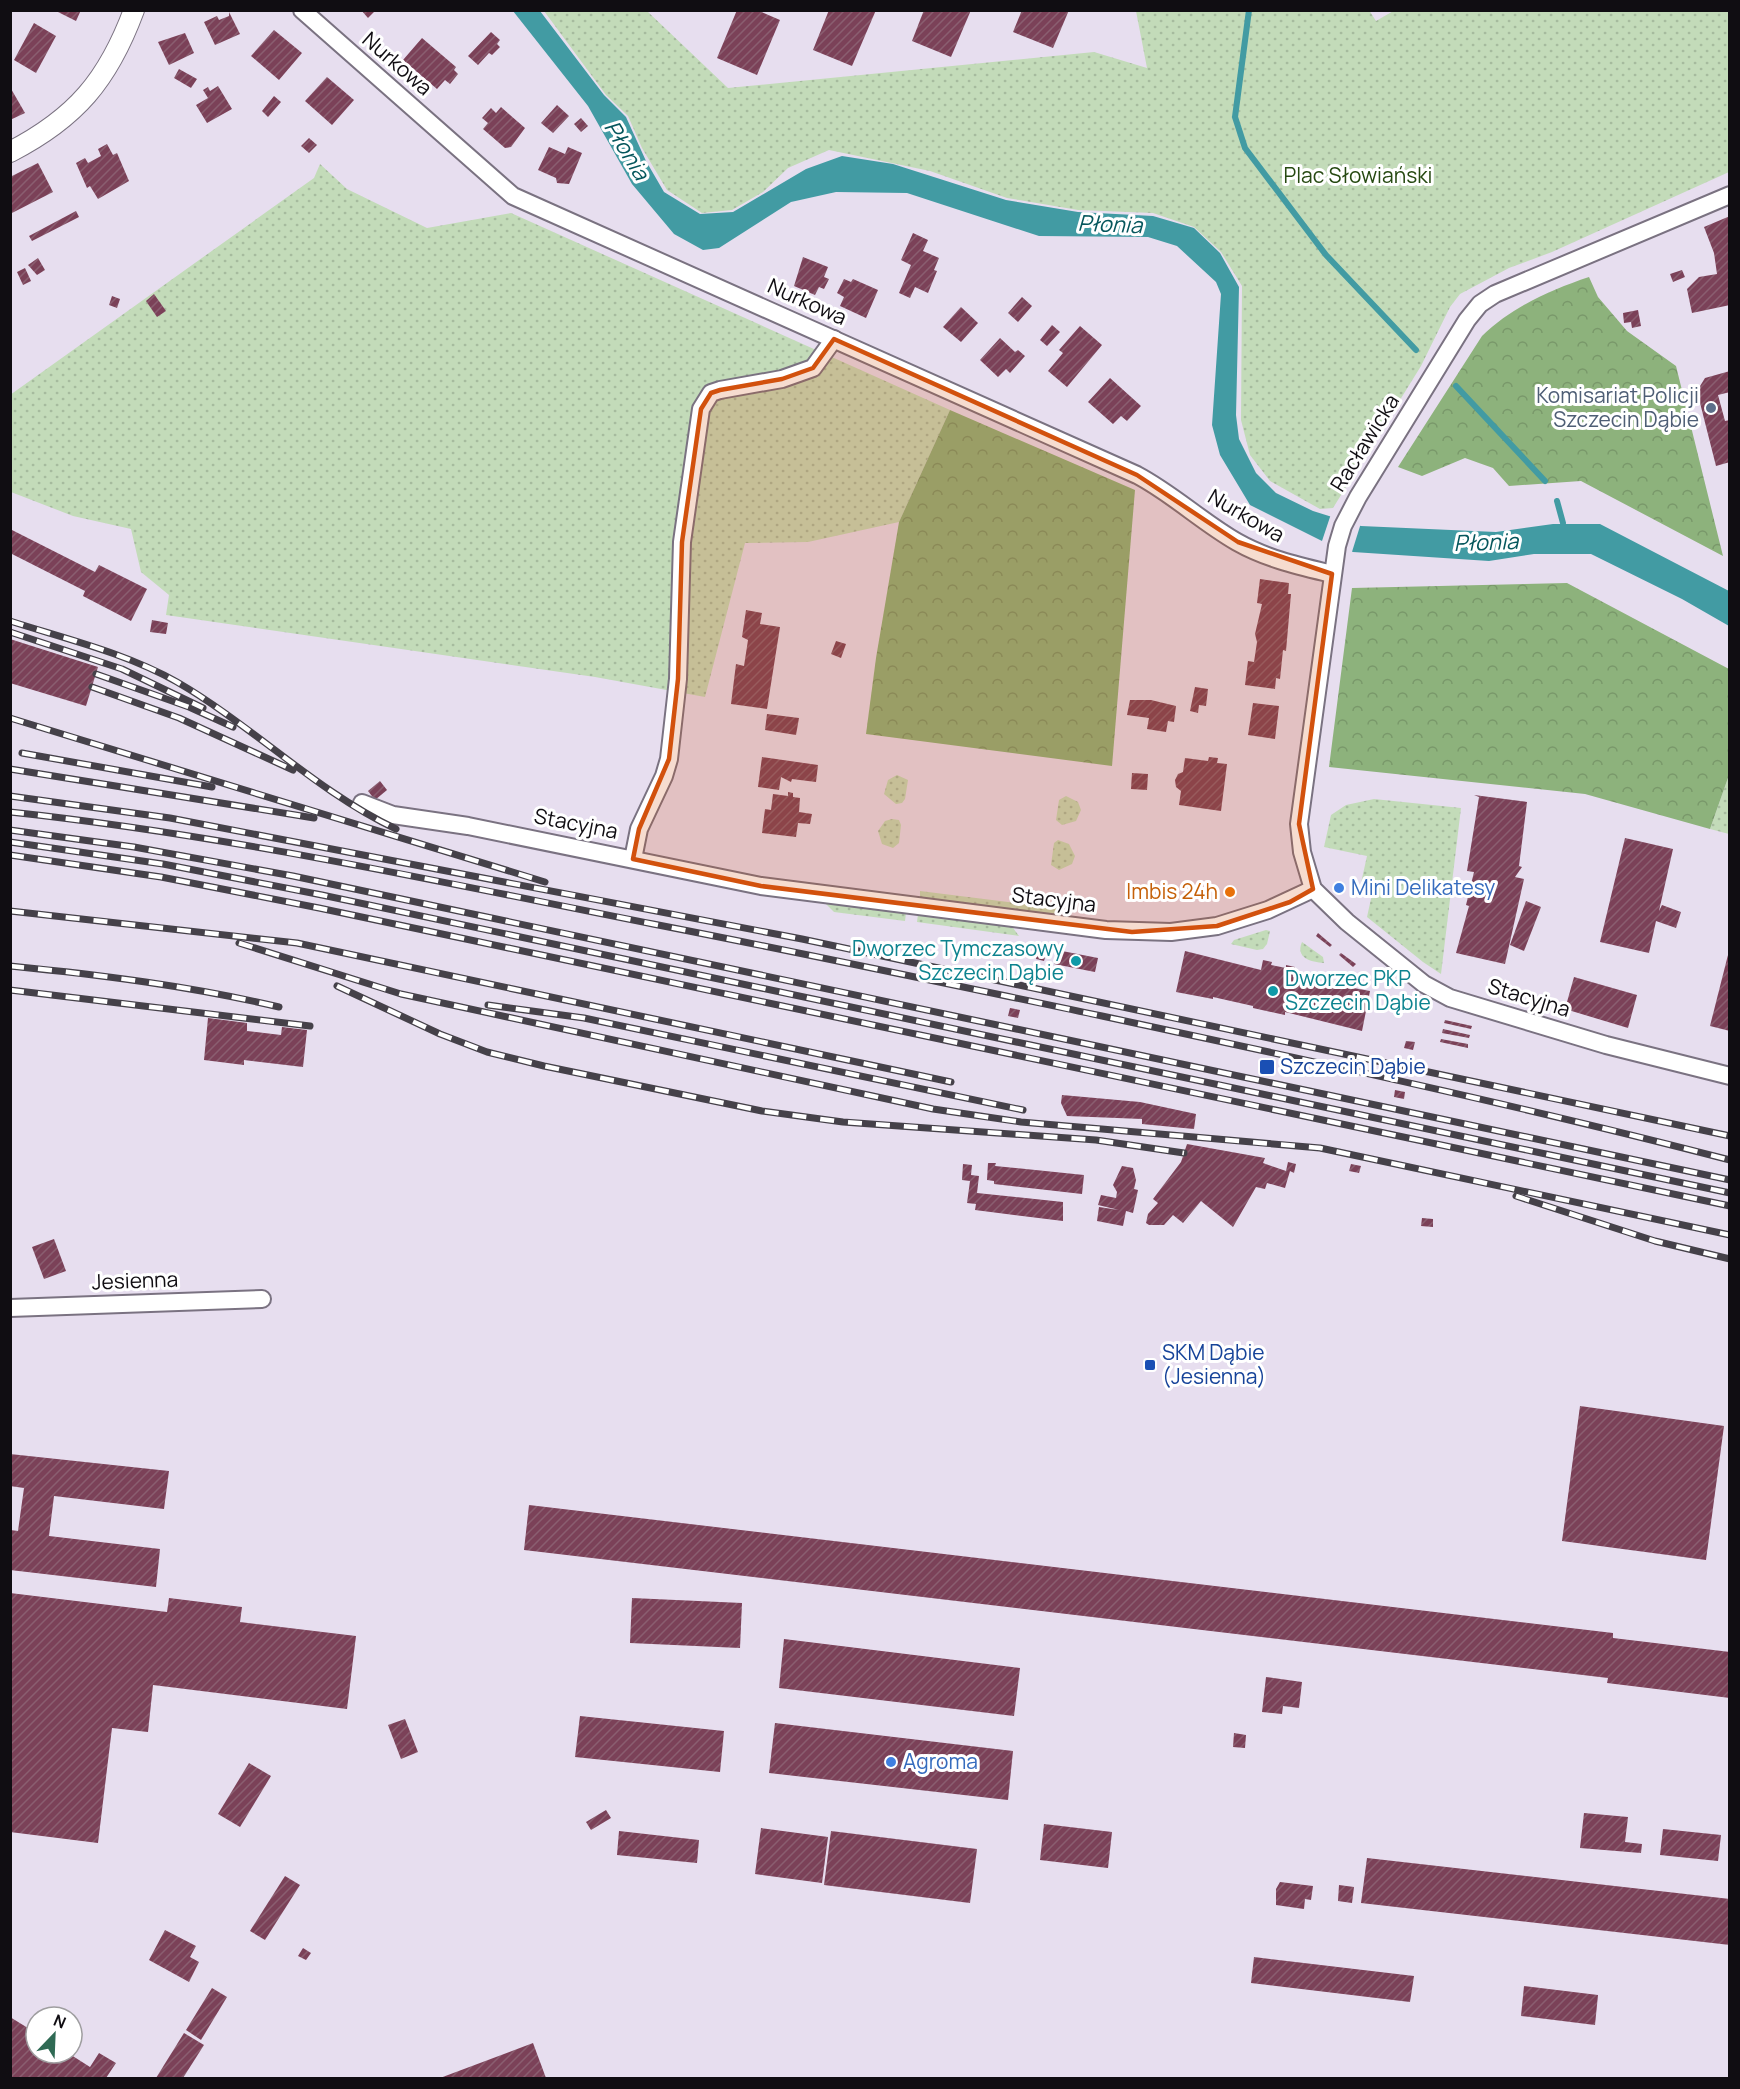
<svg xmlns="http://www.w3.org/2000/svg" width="1740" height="2089" viewBox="0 0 1740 2089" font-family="Manrope,sans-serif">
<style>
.grass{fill:url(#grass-dots)}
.forest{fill:url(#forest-crowns)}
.water{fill:#429ba3}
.pier{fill:#e7deef}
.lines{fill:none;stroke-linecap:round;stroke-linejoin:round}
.stream{stroke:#429ba3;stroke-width:6}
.building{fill:url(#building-hatch)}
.minor-casing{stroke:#7a7281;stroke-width:20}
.tertiary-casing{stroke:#7a7281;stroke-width:22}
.minor{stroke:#fff;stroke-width:16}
.tertiary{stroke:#fff;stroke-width:20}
.rail-casing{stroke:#454149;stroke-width:7}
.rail{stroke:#fff;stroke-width:4.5;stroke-dasharray:14;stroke-linecap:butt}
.marked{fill:#d2510d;fill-opacity:0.2;stroke:#d2510d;stroke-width:4.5;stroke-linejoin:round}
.service-dot{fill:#5c6f8a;stroke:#fff;stroke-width:2}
.shop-dot{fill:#3f7fe0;stroke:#fff;stroke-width:2}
.food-dot{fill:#e8710a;stroke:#fff;stroke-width:2}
.culture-dot{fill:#0f9aa8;stroke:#fff;stroke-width:2}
.transit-dot{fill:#1a4fb4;stroke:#fff;stroke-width:2}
.labels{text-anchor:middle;stroke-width:6;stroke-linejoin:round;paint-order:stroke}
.street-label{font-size:21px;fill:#100d12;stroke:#fff}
.park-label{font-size:21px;fill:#264911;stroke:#fff}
.service-label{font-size:21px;fill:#4e5e75;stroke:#fff;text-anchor:end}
.shop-label{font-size:21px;fill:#366cbe;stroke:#fff;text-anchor:start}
.food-label{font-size:21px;fill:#c56008;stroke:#fff;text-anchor:end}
.culture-label{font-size:21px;fill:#0d838f;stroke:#fff;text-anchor:end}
.transit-label{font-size:21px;fill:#164399;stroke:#fff;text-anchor:start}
.water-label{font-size:22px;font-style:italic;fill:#05565c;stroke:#fff}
</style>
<defs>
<pattern id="grass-dots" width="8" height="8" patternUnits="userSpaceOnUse" patternTransform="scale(1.5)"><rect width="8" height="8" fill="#c3dbb9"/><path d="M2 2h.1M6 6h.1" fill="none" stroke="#a6bb9e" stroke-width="1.8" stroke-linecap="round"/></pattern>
<pattern id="forest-crowns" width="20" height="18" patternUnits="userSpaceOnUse" patternTransform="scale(1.5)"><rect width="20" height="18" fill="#8db27c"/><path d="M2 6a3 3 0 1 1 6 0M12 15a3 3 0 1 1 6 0" fill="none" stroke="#79986a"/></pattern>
<pattern id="building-hatch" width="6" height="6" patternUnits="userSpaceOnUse" patternTransform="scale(1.5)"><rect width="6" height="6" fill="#7b4158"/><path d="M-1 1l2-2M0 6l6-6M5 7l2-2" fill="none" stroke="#8a5e70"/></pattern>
</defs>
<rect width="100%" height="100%" fill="#e7deef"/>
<!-- grass -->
<g class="grass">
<polygon points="1369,10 1376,21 1395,10 1729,11 1729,172 1552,252 1509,268 1460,294 1450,307 1421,366 1333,508 1320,509 1270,481 1250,455 1241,420 1242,286 1221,252 1194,227 1153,213 1078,210 1007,198 930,171 829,150 788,168 763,192 732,210 702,213 667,190 642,148 628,116 606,95 544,11 647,11 728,88 1094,52 1147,68 1136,11"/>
<polygon points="320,164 347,189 427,228 511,213 950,410 899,522 808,542 745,543 705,697 595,677 166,615 169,595 141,572 131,529 73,516 11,492 10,395 314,178"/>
<polygon points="897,775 908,780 905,799 902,803 896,804 884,794 888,780"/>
<polygon points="1729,775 1729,834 1710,829"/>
<polygon points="1066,796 1078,802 1081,810 1076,821 1062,825 1056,820 1059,800"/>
<polygon points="1374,799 1461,808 1441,974 1423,962 1367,917 1374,885 1361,883 1367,856 1324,847 1331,815 1346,805"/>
<polygon points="892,819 899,820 901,825 899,843 893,848 882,844 878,831 885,821"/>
<polygon points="1058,840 1069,844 1075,856 1072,864 1059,870 1051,865 1054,843"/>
<polygon points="920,891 1041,906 1047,905 1062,911 1051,915 920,898"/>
<polygon points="825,903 906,913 905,921 834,912"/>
<polygon points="918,914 1011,925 1019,936 917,922"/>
<polygon points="1266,930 1270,931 1267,944 1263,949 1257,950 1231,944 1234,940"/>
<path d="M 1302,942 L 1323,957 L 1324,963 C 1311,962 1295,958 1302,942 Z"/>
</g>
<!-- forest -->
<g class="forest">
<path d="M 1589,277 L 1598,297 L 1627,331 L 1676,366 L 1723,556 L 1581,481 L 1509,486 L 1493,468 L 1465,458 L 1422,476 L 1398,467 L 1482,336 C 1512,307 1550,290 1589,277 Z"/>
<polygon points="950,410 1135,490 1112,766 866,734 876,658 899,522"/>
<polygon points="1567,583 1729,669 1729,775 1710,829 1585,794 1329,767 1352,588"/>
</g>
<!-- water -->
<polygon class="water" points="513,11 540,11 604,95 626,117 646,161 664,192 700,214 733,212 806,169 842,156 893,164 1006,200 1078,212 1153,216 1194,228 1220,253 1239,287 1236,415 1239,439 1256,473 1276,493 1313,511 1361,526 1496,532 1553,524 1600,524 1729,591 1729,626 1682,599 1591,554 1534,554 1489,561 1353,552 1322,541 1250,505 1220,455 1212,425 1221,294 1216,282 1177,246 1148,237 1039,236 907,193 836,192 791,202 719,248 703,250 674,234 632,184 588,106"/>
<!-- pier -->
<polygon class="pier" points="1331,514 1361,523 1351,555 1321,544"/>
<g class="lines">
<!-- stream -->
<g class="stream">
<polyline points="1249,10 1235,117 1245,148 1326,255 1416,350"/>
<polyline points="1456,386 1545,481"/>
<polyline points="1557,501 1563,523"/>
</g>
</g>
<!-- building -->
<g class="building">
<polygon points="54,10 81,10 76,21"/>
<polygon points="361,10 376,10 368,18"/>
<polygon points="737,10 757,10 780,20 757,75 717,58"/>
<polygon points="829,10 876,10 852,66 813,50"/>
<polygon points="924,10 971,10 951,57 912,41"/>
<polygon points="1022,10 1069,10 1053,48 1013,32"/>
<polygon points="229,12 240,34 215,45 204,22 217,16 219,20 229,16"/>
<polygon points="34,23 56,36 36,73 14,60"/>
<polygon points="274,30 302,53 279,80 251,56"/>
<polygon points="491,32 500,40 497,44 500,47 492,55 489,53 478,65 468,56"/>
<polygon points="185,33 194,53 169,65 158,42"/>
<polygon points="422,38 456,67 454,70 458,74 450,84 445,80 437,89 403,60"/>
<polygon points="179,69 197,79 191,88 174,78"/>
<polygon points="327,77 354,100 332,125 305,101"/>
<polygon points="218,86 232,109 207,123 196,105 208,98 203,90 208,87 210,91"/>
<polygon points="10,87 25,113 10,120"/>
<polygon points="274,96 281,102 268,117 262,111"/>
<polygon points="557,105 569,116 553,133 541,123"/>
<polygon points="501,107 525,128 511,147 505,148 483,129 488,123 482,118 491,108 496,113"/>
<polygon points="581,118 588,126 581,132 574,124"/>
<polygon points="309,138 317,145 309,153 301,146"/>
<polygon points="107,144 113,155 117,153 129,181 98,199 90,186 87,188 76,163 85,158 88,163 101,156 98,149"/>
<polygon points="549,147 565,154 568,147 582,153 569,184 557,183 556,178 538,170"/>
<polygon points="38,163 53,192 10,214 10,177"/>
<polygon points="76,211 79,217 32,241 29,236"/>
<polygon points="1730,216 1730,305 1692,313 1687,289 1699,277 1717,274 1714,253 1704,227"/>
<polygon points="913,233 928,240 923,251 939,258 934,270 937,271 928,293 915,287 910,298 899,293 911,265 901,260"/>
<polygon points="803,257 828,267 824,277 829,279 824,289 819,287 815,295 794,286"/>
<polygon points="38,258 45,270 37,275 28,265"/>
<polygon points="25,268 31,281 23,285 17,272"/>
<polygon points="1682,270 1685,277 1673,282 1670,274"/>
<polygon points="844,279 851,282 853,279 878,290 866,318 840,306 844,297 837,293"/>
<polygon points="154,294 166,311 157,317 146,301"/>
<polygon points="112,296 120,299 117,308 109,305"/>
<polygon points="1022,297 1032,306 1018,322 1008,313"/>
<polygon points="961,307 978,323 961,342 943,327"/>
<polygon points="1638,310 1641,326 1632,328 1631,322 1624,323 1623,313"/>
<polygon points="1052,325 1060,332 1047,346 1040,340"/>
<polygon points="1080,326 1102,345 1067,387 1048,371 1063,353 1059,350"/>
<polygon points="1000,338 1015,352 1018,350 1025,356 1010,373 1006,369 998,377 980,360"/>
<polygon points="1730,371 1730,392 1718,395 1725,421 1730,420 1730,462 1716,466 1697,391 1705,378"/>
<polygon points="1110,378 1141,406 1127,421 1121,416 1113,424 1088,402"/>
<polygon points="10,529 95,572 99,565 147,589 131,621 83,596 85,591 10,553"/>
<polygon points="1260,579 1289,583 1288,594 1291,594 1286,651 1283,650 1280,679 1276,678 1275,689 1245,685 1248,661 1254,662 1257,642 1255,634 1262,604 1257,603"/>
<polygon points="746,610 762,613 760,624 780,627 767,709 731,704 736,664 744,666 748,640 742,637"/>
<polygon points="152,620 168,623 166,634 150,632"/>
<polygon points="10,639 98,667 86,706 10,683"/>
<polygon points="836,641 846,644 841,658 831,654"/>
<polygon points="1195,687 1208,689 1206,706 1199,705 1198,713 1190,711"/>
<polygon points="1130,700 1151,700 1176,706 1174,722 1168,721 1166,732 1147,729 1149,718 1127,715"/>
<polygon points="1253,703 1279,706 1275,739 1248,735"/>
<polygon points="767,714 799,718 796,735 765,730"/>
<polygon points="762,757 818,765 816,782 792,779 791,782 781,777 779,790 758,787"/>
<polygon points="1209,757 1218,758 1217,763 1227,764 1221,811 1179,805 1181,791 1176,787 1175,780 1178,774 1183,772 1185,758 1208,761"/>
<polygon points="1132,773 1148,774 1147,790 1131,789"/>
<polygon points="380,781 387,790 375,800 368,791"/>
<polygon points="788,792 793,793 793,797 800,798 799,812 812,814 810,824 798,823 796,837 762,833 765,809 771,810 773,794 788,796"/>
<polygon points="1474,795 1527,802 1519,866 1522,867 1515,877 1524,879 1505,964 1456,953 1469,906 1466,905 1474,872 1467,871 1479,797"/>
<polygon points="1625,838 1673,849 1659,911 1662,905 1681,912 1676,928 1656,921 1649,953 1600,942"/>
<polygon points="1526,901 1541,907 1524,951 1510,945"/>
<polygon points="1318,933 1332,945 1330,947 1316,936"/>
<polygon points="1730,947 1730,1031 1710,1026"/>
<polygon points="1038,949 1047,951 1044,961 1036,959"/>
<polygon points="1057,950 1098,958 1095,972 1054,964"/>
<polygon points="1185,951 1261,970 1263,960 1272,962 1271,965 1286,968 1286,965 1295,967 1293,977 1370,991 1362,1031 1285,1012 1285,1015 1253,1008 1253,1006 1213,997 1213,999 1176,992"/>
<polygon points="1341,953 1356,964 1353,967 1339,955"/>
<polygon points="1574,977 1637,995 1628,1028 1565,1009"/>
<polygon points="1010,1008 1020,1010 1018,1018 1008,1016"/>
<polygon points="208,1018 247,1023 247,1031 281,1035 282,1027 307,1030 303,1067 244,1060 244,1065 204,1060"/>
<polygon points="1445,1020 1472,1026 1471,1029 1444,1023"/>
<polygon points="1443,1029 1470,1035 1469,1038 1442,1033"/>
<polygon points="1441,1039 1468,1044 1468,1048 1440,1042"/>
<polygon points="1406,1041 1415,1042 1413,1050 1404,1048"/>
<polygon points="1395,1090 1405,1092 1404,1099 1394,1097"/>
<polygon points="1062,1095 1140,1102 1196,1114 1194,1129 1142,1124 1142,1119 1067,1116 1061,1103"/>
<polygon points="1187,1144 1265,1158 1263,1163 1286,1171 1288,1162 1296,1164 1294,1173 1290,1171 1285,1188 1267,1183 1265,1189 1256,1187 1233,1227 1201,1201 1183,1223 1173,1215 1164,1225 1149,1225 1146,1223 1148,1214 1158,1203 1153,1199 1181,1162"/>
<polygon points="988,1163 996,1163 995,1166 1084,1175 1082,1194 994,1184 994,1181 987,1180"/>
<polygon points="963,1164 972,1165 971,1175 979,1176 977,1193 1063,1202 1063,1221 975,1210 976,1204 967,1203 970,1181 962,1180"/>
<polygon points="1351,1164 1361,1166 1359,1173 1349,1171"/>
<polygon points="1122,1166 1133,1168 1136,1180 1134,1189 1138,1190 1133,1213 1126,1211 1123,1226 1097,1221 1099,1207 1119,1210 1098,1205 1101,1195 1116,1198 1117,1192 1113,1185"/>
<polygon points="1422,1218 1433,1219 1433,1227 1421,1226"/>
<polygon points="54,1239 66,1271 44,1279 32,1247"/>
<polygon points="1580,1406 1724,1426 1706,1560 1562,1541"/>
<polygon points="10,1454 169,1471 164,1509 54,1496 49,1536 160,1549 156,1587 10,1570 10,1530 18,1531 24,1488 10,1486"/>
<polygon points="529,1505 1613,1633 1613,1638 1730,1652 1730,1698 1607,1683 1608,1678 524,1550"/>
<polygon points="10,1593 167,1612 169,1598 242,1607 240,1622 356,1636 347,1709 153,1685 148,1732 112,1728 98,1843 10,1832"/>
<polygon points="632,1598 742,1603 740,1648 630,1643"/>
<polygon points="784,1639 1020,1668 1014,1716 779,1688"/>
<polygon points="1266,1677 1302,1682 1299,1708 1283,1706 1282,1714 1262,1712"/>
<polygon points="580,1716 724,1731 720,1772 575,1757"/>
<polygon points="405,1719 418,1752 401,1759 388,1725"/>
<polygon points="775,1723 1013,1751 1008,1800 769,1773"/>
<polygon points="1234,1733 1246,1735 1245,1748 1233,1747"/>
<polygon points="249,1763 271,1776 240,1827 218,1814"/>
<polygon points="606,1810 611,1818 591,1830 586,1822"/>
<polygon points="1584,1813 1628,1817 1625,1842 1642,1844 1641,1853 1580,1848"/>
<polygon points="1044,1824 1112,1832 1108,1868 1040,1860"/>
<polygon points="761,1828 828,1837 822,1883 755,1874"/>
<polygon points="1663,1829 1721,1835 1718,1861 1660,1855"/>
<polygon points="619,1831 699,1840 697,1863 617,1855"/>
<polygon points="831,1831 977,1849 970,1903 824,1885"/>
<polygon points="1367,1858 1730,1899 1730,1945 1361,1903"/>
<polygon points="285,1876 300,1885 265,1940 250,1931"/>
<polygon points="1280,1882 1313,1886 1311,1900 1305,1899 1304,1909 1276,1905 1276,1889"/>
<polygon points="1339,1885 1354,1887 1352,1903 1338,1901"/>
<polygon points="165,1930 196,1946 190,1957 199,1962 189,1982 149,1960"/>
<polygon points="303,1948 311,1953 306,1960 298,1956"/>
<polygon points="1254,1957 1414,1976 1410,2002 1251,1983"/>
<polygon points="1524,1986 1598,1995 1595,2025 1521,2016"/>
<polygon points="212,1988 227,1997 201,2040 186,2030"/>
<polygon points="10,2017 36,2033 36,2053 68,2053 90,2067 99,2053 116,2063 106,2078 10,2078"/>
<polygon points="184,2033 204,2045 183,2078 156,2078"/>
<polygon points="533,2043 546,2078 440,2078"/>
</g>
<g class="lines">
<defs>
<g id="minor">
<path d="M 302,10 L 513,196 L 1137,475 C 1173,494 1202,522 1237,542 C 1267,559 1299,566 1332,574"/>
<polyline points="1730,195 1495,294 1480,304 1467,320 1358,497 1343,526 1337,546 1299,824 1302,852 1313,889 1347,922 1424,984 1450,998 1606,1045 1730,1076"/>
<polyline points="362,803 393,815 468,826 761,886 1106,930 1171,932 1217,926 1268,910 1313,889"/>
<polyline points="633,859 639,829 664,776 669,759 678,679 682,542 701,409 711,393 720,390 782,379 813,368 834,339"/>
<polyline points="10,1308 262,1299"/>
</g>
<path id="tertiary" d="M 10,152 C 76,118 108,80 134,10"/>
</defs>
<!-- minor casing -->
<use href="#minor" class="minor-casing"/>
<!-- tertiary casing -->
<use href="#tertiary" class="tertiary-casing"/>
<!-- minor -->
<use href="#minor" class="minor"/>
<!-- tertiary -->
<use href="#tertiary" class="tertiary"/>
<defs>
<g id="rail">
<path d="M 10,621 C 66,639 126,653 177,682 C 253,726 316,791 396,829"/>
<polyline points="10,632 122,669 203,708"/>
<polyline points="96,674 189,707 233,727"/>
<polyline points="92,687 179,718 293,770"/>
<polyline points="10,718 545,882"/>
<polyline points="22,753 212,787"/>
<polyline points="10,769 314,818"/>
<polyline points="10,796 170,818 802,939 1730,1136"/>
<path d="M 10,812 C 227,835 440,882 653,924 C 803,953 953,985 1102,1016 C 1312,1061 1522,1106 1730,1160"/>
<polyline points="10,830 134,847 293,876 1730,1180"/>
<polyline points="10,842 163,864 322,895 1730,1193"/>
<polyline points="10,855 161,877 319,908 1730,1206"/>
<polyline points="10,911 297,943 951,1082"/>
<polyline points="239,943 401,994 933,1109 1021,1122 1320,1148 1730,1235"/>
<path d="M 10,966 C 102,975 190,986 279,1007"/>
<polyline points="337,986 440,1034 487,1052 544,1066 762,1111 843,1122 1096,1140 1184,1153"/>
<polyline points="10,990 310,1026"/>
<polyline points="488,1005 584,1018 1023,1110"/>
<polyline points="1516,1196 1655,1241 1730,1259"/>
</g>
</defs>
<!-- rail casing -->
<use href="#rail" class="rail-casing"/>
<!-- rail -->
<use href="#rail" class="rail"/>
</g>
<!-- marked area -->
<path class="marked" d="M 834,339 L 1137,475 L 1238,542 L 1332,574 L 1299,824 L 1313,889 L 1290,902 L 1217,926 L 1132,932 L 761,886 L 633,859 L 639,829 L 669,759 L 678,679 L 682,542 L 701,409 L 711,393 L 720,390 L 782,379 L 813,368 Z"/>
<!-- markers -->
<circle class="service-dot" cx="1711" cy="408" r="6"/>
<g class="shop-dot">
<circle cx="1339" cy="888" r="6"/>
<circle cx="891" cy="1762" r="6"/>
</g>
<circle class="food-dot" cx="1230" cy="892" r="6"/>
<g class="culture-dot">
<circle cx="1076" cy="961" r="6"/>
<circle cx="1273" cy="991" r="6"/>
</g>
<g class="transit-dot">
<rect x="1259" y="1059" width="16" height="16" rx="3"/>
<rect x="1144" y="1359" width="12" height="12" rx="3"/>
</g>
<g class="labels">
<!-- street labels -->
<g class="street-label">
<text transform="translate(397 64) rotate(41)" y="7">Nurkowa</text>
<text transform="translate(807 302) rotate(24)" y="7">Nurkowa</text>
<text transform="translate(1365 443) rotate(-58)" y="7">Racławicka</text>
<text transform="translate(1246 516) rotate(30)" y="7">Nurkowa</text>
<text transform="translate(576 824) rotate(11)" y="7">Stacyjna</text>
<text transform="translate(1054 900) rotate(7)" y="7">Stacyjna</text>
<text transform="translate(1529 998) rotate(17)" y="7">Stacyjna</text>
<text transform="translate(135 1281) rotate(-2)" y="7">Jesienna</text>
</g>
<!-- park labels -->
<g class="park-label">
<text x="1358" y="183">Plac Słowiański</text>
</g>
<!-- service labels -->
<g class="service-label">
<text x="1699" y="403">Komisariat Policji<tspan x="1699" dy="24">Szczecin Dąbie</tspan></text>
</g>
<!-- shop labels -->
<g class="shop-label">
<text x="1351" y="895">Mini Delikatesy</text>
<text x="903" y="1769">Agroma</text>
</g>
<!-- food labels -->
<g class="food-label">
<text x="1218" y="899">Imbis 24h</text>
</g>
<!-- culture labels -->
<g class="culture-label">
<text x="1064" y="956">Dworzec Tymczasowy<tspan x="1064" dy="24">Szczecin Dąbie</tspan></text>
<text x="1285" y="986" text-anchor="start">Dworzec PKP<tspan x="1285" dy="24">Szczecin Dąbie</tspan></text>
</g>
<!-- transit labels -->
<g class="transit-label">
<text x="1280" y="1074">Szczecin Dąbie</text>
<text x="1162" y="1360">SKM Dąbie<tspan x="1162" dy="24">(Jesienna)</tspan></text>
</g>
<!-- water labels -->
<g class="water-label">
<text transform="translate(627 150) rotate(59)" y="8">Płonia</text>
<text transform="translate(1110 224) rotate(2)" y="8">Płonia</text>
<text transform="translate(1486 542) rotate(-2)" y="8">Płonia</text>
</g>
</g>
<!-- border -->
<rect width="1740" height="2089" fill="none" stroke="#100d12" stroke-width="24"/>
<!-- north arrow -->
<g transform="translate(54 2035) rotate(23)"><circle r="28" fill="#ffffff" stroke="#9f9ea0" stroke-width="1.5"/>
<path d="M0-4.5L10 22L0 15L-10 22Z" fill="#2f6a54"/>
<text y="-9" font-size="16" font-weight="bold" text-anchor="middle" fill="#100d12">N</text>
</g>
</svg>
